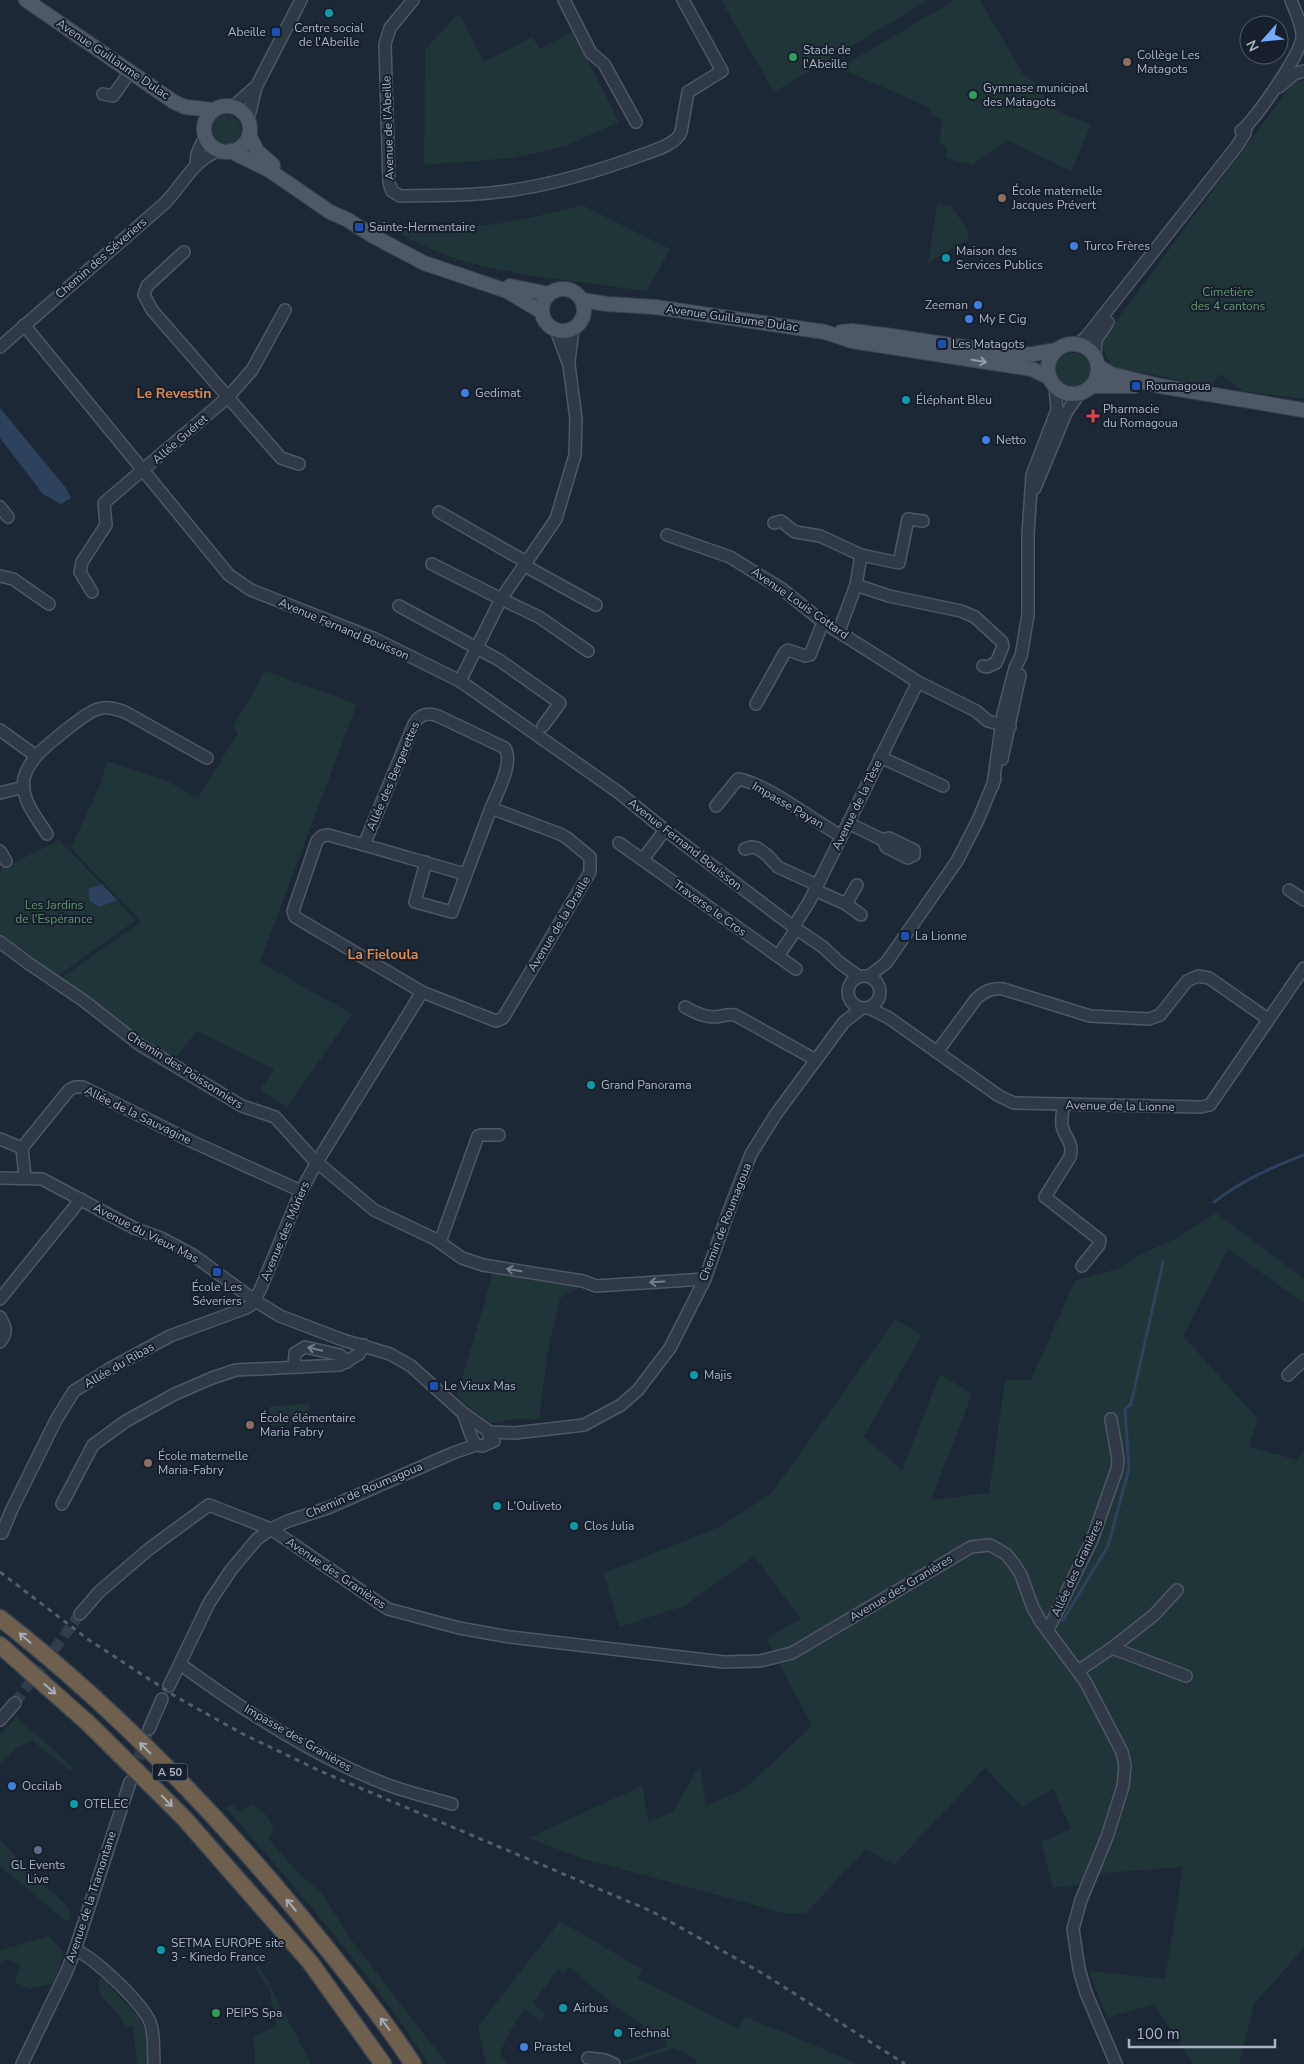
<svg xmlns="http://www.w3.org/2000/svg" width="1304" height="2064" viewBox="0 0 1304 2064" font-family="'Nunito Sans',sans-serif">
<style>
.green{fill:#1f3537}
.water{fill:#2d425d}
.lines{fill:none;stroke-linecap:round;stroke-linejoin:round}
.stream{stroke:#2d425d;stroke-width:3}
.minor-tunnel{stroke:#323d4b;stroke-width:11;stroke-dasharray:11 5.5;stroke-linecap:butt}
.minor-casing{stroke:#4e5765;stroke-width:14}
.major-casing{stroke:#3a4350;stroke-width:16}
.highway-casing{stroke:#3b4451;stroke-width:19}
.minor{stroke:#303a47;stroke-width:11}
.major{stroke:#4e5967;stroke-width:14}
.highway{stroke:#6e604d;stroke-width:16}
.rail{stroke:#525e6e;stroke-width:3;stroke-dasharray:5 5;stroke-linecap:butt}
.oneway{stroke:#939dae}
.oneway2{stroke:#737d8c}
.oneway3{stroke:#a4acb9}
.culture-dot{fill:#0f9aa8;stroke:#161f2b;stroke-width:2}
.transit-dot{fill:#1a4fb4;stroke:#161f2b;stroke-width:2}
.leisure-dot{fill:#2e9e5b;stroke:#161f2b;stroke-width:2}
.education-dot{fill:#8d6e63;stroke:#161f2b;stroke-width:2}
.shop-dot{fill:#3f7fe0;stroke:#161f2b;stroke-width:2}
.health-dot{fill:#e0444e;stroke:#161f2b;stroke-width:2}
.service-dot{fill:#5c6f8a;stroke:#161f2b;stroke-width:2}
.labels{text-anchor:middle;stroke-width:4;stroke-linejoin:round;paint-order:stroke}
.shield{fill:#161f2b;stroke:#7e8797;stroke-width:1}
.shield-label{font-size:11px;font-weight:bold;fill:#aab4c5}
.poi-label{font-size:12px;fill:#aab4c5;stroke:#161f2b;text-anchor:start}
.street-label{font-size:12px;fill:#aab4c5;stroke:#161f2b}
.park-label{font-size:12px;fill:#60966c;stroke:#161f2b}
.neighbourhood-label{font-size:14px;font-weight:bold;fill:#db8a4e;stroke:#161f2b}
</style>
<rect width="100%" height="100%" fill="#1d2836"/>
<!-- green -->
<g class="green">
<polygon points="721,0 929,0 774,92"/>
<polygon points="955,0 980,0 1023,74 1037,84 1050,108 1091,125 1071,171 1008,140 972,165 945,158 947,148 939,142 942,120 930,114 929,107 839,68"/>
<polygon points="458,14 462,18 484,62 532,37 540,49 573,31 619,122 568,145 514,158 424,165 425,50"/>
<polygon points="1295,80 1304,82 1304,399 1243,391 1220,374 1211,386 1112,367 1103,350 1104,337"/>
<circle cx="226" cy="130" r="15"/>
<polygon points="937,204 951,206 969,232 968,239 928,263"/>
<path d="M 582,205 L 670,249 L 647,291 C 582,282 516,277 454,258 C 426,249 400,234 375,220 C 408,225 444,229 477,226 C 513,223 548,214 582,205 Z"/>
<circle cx="1073" cy="370" r="17"/>
<polygon points="265,671 357,704 260,962 352,1014 287,1107 260,1090 274,1069 197,1031 176,1057 145,1043 61,978 141,922 71,848 100,785 107,761 167,781 198,798 238,733 233,727"/>
<polygon points="59,840 136,920 55,978 0,939 0,870"/>
<polygon points="1216,1213 1304,1279 1304,1303 1228,1249 1183,1336 1258,1419 1249,1447 1297,1460 1304,1451 1304,1948 1254,2004 1239,2064 1193,2064 1154,2004 1107,2018 1089,1971 1165,1979 1183,1867 1104,1873 1077,1885 1053,1888 1041,1842 1071,1829 1053,1789 1022,1807 985,1768 894,1865 866,1849 805,1914 784,1913 584,1859 528,1838 642,1786 649,1822 673,1811 700,1765 706,1805 742,1791 812,1726 766,1638 801,1619 754,1556 684,1606 619,1627 604,1573 719,1527 771,1494 895,1320 922,1334 864,1437 902,1470 940,1374 972,1394 931,1500 989,1493 1005,1380 1031,1380 1075,1281 1117,1269 1141,1254 1175,1239"/>
<polygon points="494,1269 583,1285 560,1298 548,1351 539,1419 518,1419 491,1423 476,1414 457,1396"/>
<polygon points="309,1403 311,1422 271,1426 269,1407"/>
<polygon points="16,1717 74,1768 69,1770 33,1741 19,1746 0,1764 0,1735"/>
<path d="M 252,1804 L 267,1816 L 274,1829 L 269,1839 L 298,1873 L 321,1892 L 352,1941 L 447,2064 L 429,2064 C 370,1973 297,1890 226,1808 L 232,1805 L 239,1811 Z"/>
<path d="M 0,1840 L 46,1888 C 56,1894 69,1905 71,1916 L 67,1922 L 0,1866 Z"/>
<path d="M 560,1921 L 642,1969 L 638,1978 L 738,2029 L 746,2017 L 859,2064 L 695,2064 L 697,2060 L 675,2048 L 625,2064 L 623,2061 L 666,2047 L 666,2042 L 614,2005 L 569,1967 L 564,1973 L 558,1969 L 533,2003 L 546,2014 L 540,2021 L 525,2009 C 514,2023 506,2038 500,2054 L 508,2064 L 486,2064 L 478,2026 Z"/>
<polygon points="49,1936 64,1953 54,1983 29,1989 15,1982 20,1965 6,1959 0,1963 0,1950"/>
<polygon points="259,1965 311,2064 255,2064 254,2037 276,2025 269,1988 255,1968"/>
<polygon points="98,1978 103,1979 138,2016 147,2035 149,2064 137,2064 133,2027 126,2026 118,2014 100,1994"/>
</g>
<!-- water -->
<g class="water">
<polygon points="0,408 66,488 71,498 61,504 43,494 0,438"/>
<polygon points="102,884 117,900 100,907 90,901 88,889"/>
</g>
<g class="lines">
<!-- stream -->
<g class="stream">
<path d="M 1214,1202 C 1243,1180 1270,1168 1304,1155"/>
<polyline points="1063,1620 1108,1546 1129,1469 1125,1409 1131,1404 1163,1262"/>
</g>
<!-- minor-tunnel -->
<g class="minor-tunnel">
<polyline points="15,1703 80,1614"/>
<polyline points="133,1774 149,1729"/>
</g>
<defs>
<g id="minor">
<path d="M 413,0 L 390,28 L 385,44 L 389,183 L 392,191 L 400,196 C 425,195 451,196 476,194 C 532,191 587,175 639,156 C 652,151 676,145 681,132 L 688,92 L 722,71 L 683,0"/>
<polyline points="564,0 591,53 604,64 636,122"/>
<polyline points="1279,87 1294,74 1304,71"/>
<polyline points="103,94 113,96 130,72"/>
<polyline points="233,107 254,88"/>
<polyline points="248,120 256,87 301,0"/>
<path d="M 1241,131 C 1255,120 1301,54 1302,37 C 1303,26 1295,11 1291,0"/>
<polyline points="196,164 197,154 205,136"/>
<polyline points="184,252 147,286 144,295 152,310 281,458 299,464"/>
<polyline points="24,325 229,575 251,590 373,638 460,681 618,792 665,830 795,928 823,947 840,963 858,976"/>
<polyline points="1078,344 1087,336 1237,146 1245,133 1246,127"/>
<path d="M 0,347 L 165,203 C 185,182 192,161 220,150"/>
<polyline points="1095,356 1096,340 1108,322"/>
<polyline points="569,361 573,329"/>
<polyline points="1035,488 1066,413 1079,394"/>
<polyline points="0,507 8,517"/>
<polyline points="439,512 526,562 529,568 596,605"/>
<polyline points="774,523 781,521 795,532 820,536 861,555 856,585 839,631"/>
<polyline points="667,535 730,557 782,589 823,622 918,682 976,711 988,721 1010,727"/>
<polyline points="861,555 899,563 908,519 923,521"/>
<polyline points="432,564 501,599 539,617 588,651"/>
<polyline points="0,576 13,579 49,604"/>
<polyline points="856,585 889,596 961,611 975,617 1002,642 1003,646 996,663 987,667 983,666"/>
<polyline points="92,592 80,572 82,562 106,525 104,503 228,397 252,370 285,310"/>
<polyline points="399,606 499,660 560,703 543,726"/>
<polyline points="460,681 501,599 556,519 575,455 576,419 569,365 556,330"/>
<polyline points="756,704 785,652 788,650 805,656 810,655 823,622"/>
<polyline points="0,730 36,756"/>
<polyline points="880,757 943,786"/>
<polyline points="1002,759 1020,675"/>
<polyline points="993,785 1003,714 1015,668 1021,656 1025,633 1028,615 1028,534 1032,475 1057,410 1055,387"/>
<polyline points="0,793 24,787"/>
<path d="M 716,806 L 738,779 C 766,783 814,821 841,836"/>
<polyline points="848,823 883,840 886,847 908,858 914,855 914,850 889,838 883,840"/>
<path d="M 47,834 C 37,818 20,799 24,778 C 26,771 32,761 37,755 C 47,745 86,712 98,709 C 107,706 116,709 125,712 L 207,758"/>
<polyline points="619,843 796,969"/>
<path d="M 364,845 L 414,724 C 420,714 427,712 438,716 L 505,748 C 514,763 497,793 491,808"/>
<polyline points="745,849 751,847 757,848 767,855 778,867 817,885"/>
<polyline points="0,851 6,861"/>
<polyline points="643,859 665,830"/>
<path d="M 426,862 L 415,902 L 452,912 L 491,808 L 560,834 L 567,838 L 590,857 L 590,872 L 503,1018 L 496,1021 L 422,992 L 295,917 L 293,911 L 317,841 L 322,836 L 328,835 C 373,847 419,861 465,874"/>
<polyline points="815,890 846,904 861,915"/>
<polyline points="1289,890 1304,900"/>
<polyline points="846,904 857,885"/>
<polyline points="0,942 28,963 84,1001 140,1045 242,1106 275,1117 313,1159 374,1210 435,1239 462,1258 483,1265 583,1281 596,1286 705,1279"/>
<polyline points="778,956 793,934 797,921 809,902 918,682"/>
<circle cx="864" cy="992" r="16"/>
<polyline points="869,976 886,963 957,861 978,820 995,779"/>
<path d="M 685,1007 C 695,1013 704,1017 715,1017 C 723,1016 727,1014 735,1015 L 816,1060"/>
<polyline points="869,1008 889,1018 999,1096 1014,1103 1201,1107 1210,1105 1304,968"/>
<path d="M 937,1052 L 976,999 C 985,991 991,988 1003,989 L 1090,1016 L 1149,1019 L 1160,1015 L 1187,981 L 1198,976 L 1209,978 L 1268,1019"/>
<path d="M 1063,1104 C 1063,1111 1061,1119 1062,1126 C 1065,1139 1074,1142 1070,1157 L 1045,1197 L 1100,1240 L 1099,1245 L 1082,1266"/>
<polyline points="0,1139 22,1148"/>
<polyline points="25,1177 22,1148 69,1090 75,1087 83,1087 193,1142 301,1191"/>
<polyline points="0,1178 42,1179 134,1228 161,1238 193,1255 254,1300 280,1316 343,1340 390,1354 411,1366 463,1413 487,1430 490,1437 488,1443"/>
<polyline points="440,1242 478,1136 481,1135 499,1135"/>
<polyline points="0,1299 81,1199"/>
<path d="M 0,1317 C 6,1328 8,1332 0,1342"/>
<polyline points="294,1367 295,1353 305,1347 340,1355 347,1362"/>
<polyline points="1288,1375 1304,1360"/>
<path d="M 463,1413 C 467,1422 471,1440 476,1445"/>
<polyline points="489,1432 515,1433 584,1425 621,1405 638,1390 670,1348 705,1279 728,1213 751,1154 776,1114 844,1022 862,1008"/>
<polyline points="62,1504 93,1445 126,1421 175,1394 212,1378 236,1370 340,1365 359,1354 364,1345"/>
<polyline points="2,1533 12,1509 56,1420 74,1391 111,1368 170,1336 246,1308 251,1305 260,1290 301,1191 317,1162 422,992"/>
<polyline points="80,1614 99,1592 149,1549 209,1505 271,1529 388,1609 459,1628 510,1637 724,1662 760,1661 792,1653 971,1547 990,1545 1006,1554 1014,1564 1021,1575 1033,1608 1041,1622 1085,1681 1122,1752 1125,1766 1123,1786 1107,1837 1081,1900 1073,1929 1079,1969 1086,1993 1116,2064"/>
<polyline points="1048,1630 1092,1540 1117,1469 1118,1459 1111,1419"/>
<polyline points="1112,1648 1154,1615 1177,1590"/>
<path d="M 180,1664 C 240,1708 314,1756 383,1783 C 405,1792 429,1797 452,1804"/>
<polyline points="1078,1671 1112,1648 1186,1676"/>
<polyline points="169,1686 209,1603 231,1570 257,1539 271,1529 288,1521 328,1508 453,1453 476,1445 483,1446 494,1441"/>
<polyline points="0,1720 15,1703"/>
<polyline points="149,1729 162,1699"/>
<path d="M 75,1950 C 94,1957 142,2003 150,2022 C 155,2034 153,2051 154,2064"/>
<polyline points="588,2058 605,2060 614,2064"/>
<polyline points="22,2064 66,1973 75,1950 130,1782"/>
</g>
<g id="major">
<polyline points="26,0 174,102 185,107 214,110"/>
<circle cx="227" cy="129" r="23"/>
<polyline points="249,135 257,151 273,165"/>
<polyline points="230,151 269,170 330,212 348,220 373,236 424,263 507,291 542,312"/>
<polyline points="510,286 549,294"/>
<circle cx="563" cy="310" r="21"/>
<polyline points="582,300 607,304 655,307 825,332 852,341 1032,369 1050,378"/>
<polyline points="841,332 852,331 892,336 1015,355 1033,354 1057,350"/>
<circle cx="1073" cy="369" r="25"/>
<polyline points="1098,366 1111,374 1160,386 1304,410"/>
<polyline points="1092,386 1134,386"/>
</g>
<g id="highway">
<path d="M 0,1618 C 109,1703 210,1807 298,1913 C 338,1962 378,2011 413,2064"/>
<polyline points="0,1645 88,1723 184,1818 310,1962 383,2064"/>
</g>
</defs>
<!-- minor casing -->
<use href="#minor" class="minor-casing"/>
<!-- major casing -->
<use href="#major" class="major-casing"/>
<!-- highway casing -->
<use href="#highway" class="highway-casing"/>
<!-- minor -->
<use href="#minor" class="minor"/>
<!-- major -->
<use href="#major" class="major"/>
<!-- highway -->
<use href="#highway" class="highway"/>
<!-- rail -->
<polyline class="rail" points="0,1572 89,1640 178,1698 243,1734 320,1771 651,1911 762,1973 905,2064"/>
</g>
<!-- one-way arrows -->
<defs><path id="oneway-shaft" d="M-6 0H5M1.5-3L5.5 0L1.5 3" fill="none" stroke-width="1.6" stroke-linecap="round" stroke-linejoin="round" transform="scale(1.25)"/></defs>
<use class="oneway" href="#oneway-shaft" transform="translate(979 361) rotate(10)"/>
<g class="oneway2">
<use href="#oneway-shaft" transform="translate(514 1270) rotate(-171)"/>
<use href="#oneway-shaft" transform="translate(657 1282) rotate(177)"/>
<use href="#oneway-shaft" transform="translate(315 1349) rotate(-166)"/>
</g>
<g class="oneway3">
<use href="#oneway-shaft" transform="translate(25 1638) rotate(-139)"/>
<use href="#oneway-shaft" transform="translate(50 1689) rotate(42)"/>
<use href="#oneway-shaft" transform="translate(145 1748) rotate(-136)"/>
<use href="#oneway-shaft" transform="translate(167 1801) rotate(46)"/>
<use href="#oneway-shaft" transform="translate(291 1905) rotate(-130)"/>
<use href="#oneway-shaft" transform="translate(385 2024) rotate(-127)"/>
</g>
<!-- markers -->
<g class="culture-dot">
<circle cx="329" cy="13" r="5"/>
<circle cx="946" cy="258" r="5"/>
<circle cx="906" cy="400" r="5"/>
<circle cx="591" cy="1085" r="5"/>
<circle cx="694" cy="1375" r="5"/>
<circle cx="497" cy="1506" r="5"/>
<circle cx="574" cy="1526" r="5"/>
<circle cx="74" cy="1804" r="5"/>
<circle cx="161" cy="1950" r="5"/>
<circle cx="563" cy="2008" r="5"/>
<circle cx="618" cy="2033" r="5"/>
</g>
<g class="transit-dot">
<rect x="271" y="27" width="10" height="10" rx="2.5"/>
<rect x="354" y="222" width="10" height="10" rx="2.5"/>
<rect x="937" y="339" width="10" height="10" rx="2.5"/>
<rect x="1131" y="381" width="10" height="10" rx="2.5"/>
<rect x="900" y="931" width="10" height="10" rx="2.5"/>
<rect x="212" y="1267" width="10" height="10" rx="2.5"/>
<rect x="429" y="1381" width="10" height="10" rx="2.5"/>
</g>
<g class="leisure-dot">
<circle cx="793" cy="57" r="5"/>
<circle cx="973" cy="95" r="5"/>
<circle cx="216" cy="2013" r="5"/>
</g>
<g class="education-dot">
<circle cx="1127" cy="62" r="5"/>
<circle cx="1002" cy="198" r="5"/>
<circle cx="250" cy="1425" r="5"/>
<circle cx="148" cy="1463" r="5"/>
</g>
<g class="shop-dot">
<circle cx="1074" cy="246" r="5"/>
<circle cx="978" cy="305" r="5"/>
<circle cx="969" cy="319" r="5"/>
<circle cx="465" cy="393" r="5"/>
<circle cx="986" cy="440" r="5"/>
<circle cx="12" cy="1786" r="5"/>
<circle cx="524" cy="2047" r="5"/>
</g>
<path class="health-dot" d="M1090.5 408.5h5v5h5v5h-5v5h-5v-5h-5v-5h5z"/>
<circle class="service-dot" cx="38" cy="1850" r="5"/>
<g class="labels">
<!-- shield labels -->
<rect class="shield" x="152.5" y="1763.5" width="35" height="17" rx="4"/>
<g class="shield-label">
<text x="170" y="1776">A 50</text>
</g>
<!-- poi labels -->
<g class="poi-label">
<text x="329" y="32" text-anchor="middle">Centre social<tspan x="329" dy="14">de l'Abeille</tspan></text>
<text x="266" y="36" text-anchor="end">Abeille</text>
<text x="803" y="54">Stade de<tspan x="803" dy="14">l'Abeille</tspan></text>
<text x="1137" y="59">Collège Les<tspan x="1137" dy="14">Matagots</tspan></text>
<text x="983" y="92">Gymnase municipal<tspan x="983" dy="14">des Matagots</tspan></text>
<text x="1012" y="195">École maternelle<tspan x="1012" dy="14">Jacques Prévert</tspan></text>
<text x="369" y="231">Sainte-Hermentaire</text>
<text x="1084" y="250">Turco Frères</text>
<text x="956" y="255">Maison des<tspan x="956" dy="14">Services Publics</tspan></text>
<text x="968" y="309" text-anchor="end">Zeeman</text>
<text x="979" y="323">My E Cig</text>
<text x="952" y="348">Les Matagots</text>
<text x="1146" y="390">Roumagoua</text>
<text x="475" y="397">Gedimat</text>
<text x="916" y="404">Éléphant Bleu</text>
<text x="1103" y="413">Pharmacie<tspan x="1103" dy="14">du Romagoua</tspan></text>
<text x="996" y="444">Netto</text>
<text x="915" y="940">La Lionne</text>
<text x="601" y="1089">Grand Panorama</text>
<text x="217" y="1291" text-anchor="middle">École Les<tspan x="217" dy="14">Séveriers</tspan></text>
<text x="704" y="1379">Majis</text>
<text x="444" y="1390">Le Vieux Mas</text>
<text x="260" y="1422">École élémentaire<tspan x="260" dy="14">Maria Fabry</tspan></text>
<text x="158" y="1460">École maternelle<tspan x="158" dy="14">Maria-Fabry</tspan></text>
<text x="507" y="1510">L'Ouliveto</text>
<text x="584" y="1530">Clos Julia</text>
<text x="22" y="1790">Occilab</text>
<text x="84" y="1808">OTELEC</text>
<text x="38" y="1869" text-anchor="middle">GL Events<tspan x="38" dy="14">Live</tspan></text>
<text x="171" y="1947">SETMA EUROPE site<tspan x="171" dy="14">3 - Kinedo France</tspan></text>
<text x="573" y="2012">Airbus</text>
<text x="226" y="2017">PEIPS Spa</text>
<text x="628" y="2037">Technal</text>
<text x="534" y="2051">Prastel</text>
</g>
<!-- street labels -->
<g class="street-label">
<text transform="translate(113 59) rotate(34)" y="4">Avenue Guillaume Dulac</text>
<text transform="translate(388 128) rotate(-92)" y="4">Avenue de l'Abeille</text>
<text transform="translate(101 258) rotate(-41)" y="4">Chemin des Séveriers</text>
<text transform="translate(732 318) rotate(8)" y="4">Avenue Guillaume Dulac</text>
<text transform="translate(180 439) rotate(-41)" y="4">Allée Guéret</text>
<text transform="translate(800 603) rotate(35)" y="4">Avenue Louis Cottard</text>
<text transform="translate(344 629) rotate(23)" y="4">Avenue Fernand Bouisson</text>
<text transform="translate(393 776) rotate(-67)" y="4">Allée des Bergerettes</text>
<text transform="translate(788 805) rotate(30)" y="4">Impasse Payan</text>
<text transform="translate(857 805) rotate(-64)" y="4">Avenue de la Tèse</text>
<text transform="translate(685 844) rotate(38)" y="4">Avenue Fernand Bouisson</text>
<text transform="translate(710 908) rotate(36)" y="4">Traverse le Cros</text>
<text transform="translate(559 924) rotate(-59)" y="4">Avenue de la Draille</text>
<text transform="translate(185 1070) rotate(32)" y="4">Chemin des Poissonniers</text>
<text transform="translate(1120 1106) rotate(1)" y="4">Avenue de la Lionne</text>
<text transform="translate(138 1115) rotate(26)" y="4">Allée de la Sauvagine</text>
<text transform="translate(725 1222) rotate(-69)" y="4">Chemin de Roumagoua</text>
<text transform="translate(285 1231) rotate(-67)" y="4">Avenue des Mûriers</text>
<text transform="translate(146 1233) rotate(27)" y="4">Avenue du Vieux Mas</text>
<text transform="translate(119 1365) rotate(-30)" y="4">Allée du Ribas</text>
<text transform="translate(364 1490) rotate(-23)" y="4">Chemin de Roumagoua</text>
<text transform="translate(1077 1568) rotate(-65)" y="4">Allée des Granières</text>
<text transform="translate(336 1573) rotate(34)" y="4">Avenue des Granières</text>
<text transform="translate(901 1588) rotate(-31)" y="4">Avenue des Granières</text>
<text transform="translate(298 1738) rotate(30)" y="4">Impasse des Granières</text>
<text transform="translate(91 1897) rotate(-72)" y="4">Avenue de la Tramontane</text>
</g>
<!-- park labels -->
<g class="park-label">
<text x="1228" y="296">Cimetière<tspan x="1228" dy="14">des 4 cantons</tspan></text>
<text x="54" y="909">Les Jardins<tspan x="54" dy="14">de l'Espérance</tspan></text>
</g>
<!-- neighbourhood labels -->
<g class="neighbourhood-label">
<text x="174" y="398">Le Revestin</text>
<text x="383" y="959">La Fieloula</text>
</g>
</g>
<!-- north arrow -->
<g transform="translate(1264 40) rotate(243)"><circle r="24" fill="#161f2b" stroke="#515b69"/>
<path d="M0-4L9 19L0 12L-9 19Z" fill="#74abff"/>
<text y="-8" font-size="14" font-weight="bold" text-anchor="middle" fill="#aab4c5">N</text>
</g>
<!-- scale -->
<path d="M1129 2039v8h146v-8" fill="none" stroke="#aab4c5" stroke-width="2.5"/>
<text x="1136" y="2039" font-size="15" fill="#aab4c5" stroke="#161f2b" stroke-width="4" paint-order="stroke">100 m</text>
</svg>
